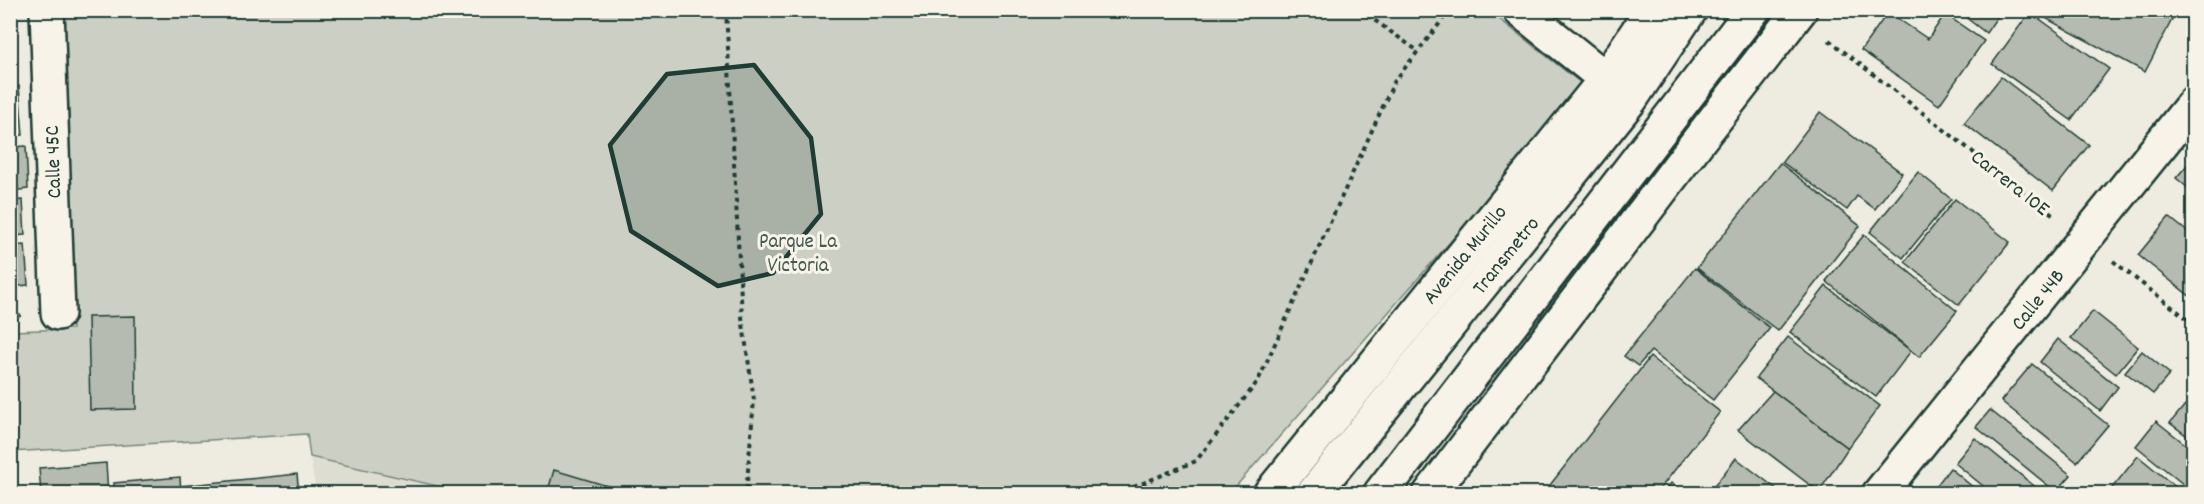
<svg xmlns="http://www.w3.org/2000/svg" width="2204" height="504" viewBox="0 0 2204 504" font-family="Dekko,sans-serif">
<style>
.built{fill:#ddddd2}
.green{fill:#cccfc4;stroke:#76867c;stroke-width:1.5}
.building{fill:#b5bbb0;stroke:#1f3d34;stroke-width:1.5}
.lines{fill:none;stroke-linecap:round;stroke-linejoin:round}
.minor-casing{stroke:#1f3d34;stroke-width:38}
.major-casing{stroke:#1f3d34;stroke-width:38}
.path{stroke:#1f3d34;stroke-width:4;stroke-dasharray:4.5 4.5;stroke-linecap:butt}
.minor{stroke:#f7f3e8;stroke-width:33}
.major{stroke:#f7f3e8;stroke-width:33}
.marked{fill:#1f3d34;fill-opacity:0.2;stroke:#1f3d34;stroke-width:4.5;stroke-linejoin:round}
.labels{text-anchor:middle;stroke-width:6;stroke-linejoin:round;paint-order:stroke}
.street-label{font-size:21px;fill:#1f3d34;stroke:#f7f3e8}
.park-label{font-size:21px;fill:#425a51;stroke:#f7f3e8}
</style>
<rect width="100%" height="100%" fill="#eeece1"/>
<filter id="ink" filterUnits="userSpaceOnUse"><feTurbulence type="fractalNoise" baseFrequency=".0167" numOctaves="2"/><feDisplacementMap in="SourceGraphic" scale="12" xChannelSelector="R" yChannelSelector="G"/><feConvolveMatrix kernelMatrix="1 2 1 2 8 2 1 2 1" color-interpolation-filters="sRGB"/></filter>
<g filter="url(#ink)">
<!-- built -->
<polygon class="built" points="310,457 468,493 316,493"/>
<!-- green -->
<polygon class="green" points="63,11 1489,11 1586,87 1230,493 468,493 310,457 307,434 11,452 11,331 72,329"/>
<!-- building -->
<g class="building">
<polygon points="10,10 15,65 10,66"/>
<polygon points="1956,10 2002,10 1986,33"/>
<polygon points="2037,10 2177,10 2145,72 2036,13"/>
<polygon points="1888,12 1928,39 1945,14 1984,41 1939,105 1861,50"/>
<polygon points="2030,12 2109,69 2071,120 1992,64"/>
<polygon points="2001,77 2089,145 2053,191 1964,123"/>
<polygon points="19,86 23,135 10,136 10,87"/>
<polygon points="1820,112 1902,173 1875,209 1857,196 1847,210 1782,162"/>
<polygon points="26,146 28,189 10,191 10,147"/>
<polygon points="2194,157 2194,193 2176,178"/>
<polygon points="1780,163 1860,226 1778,331 1697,268"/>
<polygon points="1918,172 1951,199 1903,258 1870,232"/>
<polygon points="1955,199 2010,242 1959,305 1905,262"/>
<polygon points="23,200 25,235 10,236 10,201"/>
<polygon points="2169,217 2194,237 2194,295 2191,297 2138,255"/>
<polygon points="1864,235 1957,311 1919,357 1826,281"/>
<polygon points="25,245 28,285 10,287 10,246"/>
<polygon points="1695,268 1770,328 1713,400 1651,351 1638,366 1624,356"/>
<polygon points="1826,286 1911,351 1876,397 1790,332"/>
<polygon points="2093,311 2138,347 2116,374 2071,338"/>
<polygon points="135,316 136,409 90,410 88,317"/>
<polygon points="1788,337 1880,406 1848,448 1756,378"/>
<polygon points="2058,339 2118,387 2100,411 2040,362"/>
<polygon points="2142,351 2170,374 2153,394 2125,372"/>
<polygon points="1650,357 1720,412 1656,494 1543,494"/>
<polygon points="2032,364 2108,425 2077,462 2001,401"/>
<polygon points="1773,391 1848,448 1819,492 1738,430"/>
<polygon points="2185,405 2194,412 2194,441 2170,423"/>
<polygon points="1990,410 2071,475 2056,492 1976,427"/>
<polygon points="2156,421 2194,451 2194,493 2136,446"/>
<polygon points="1975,438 2044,494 1993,494 1955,463"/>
<polygon points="2138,456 2184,494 2108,493"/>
<polygon points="1736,458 1783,494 1708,494"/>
<polygon points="106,463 108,494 41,494 39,468"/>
<polygon points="1950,468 1981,494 1930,494"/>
<polygon points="554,470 611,487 609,494 547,494"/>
<polygon points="297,474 299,494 182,494 181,486"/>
<polygon points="180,477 181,494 114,494 114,483"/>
<polygon points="1671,483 1685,494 1662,494"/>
</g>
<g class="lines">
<defs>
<g id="minor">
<polyline points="47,10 58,313"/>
<polyline points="1520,10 1606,79"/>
<polyline points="1313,494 1630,100 1690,10"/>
<polyline points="1380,494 1753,10"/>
<polyline points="1879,494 2194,103"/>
</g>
<g id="major">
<polyline points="1270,494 1606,79 1652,10"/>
<polyline points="1430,494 1699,140 1800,10"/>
</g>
</defs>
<!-- minor casing -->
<use href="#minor" class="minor-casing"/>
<!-- major casing -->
<use href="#major" class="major-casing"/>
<!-- path -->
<g class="path">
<polyline points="726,10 742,317 754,400 746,494"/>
<polyline points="1360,10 1418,51"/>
<polyline points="1829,40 2055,216"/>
<polyline points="2113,261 2194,324"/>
<polyline points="10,316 21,315"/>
<polyline points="1117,494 1196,461 1258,381 1394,82 1450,10"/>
</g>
<!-- minor -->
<use href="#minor" class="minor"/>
<!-- major -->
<use href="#major" class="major"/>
</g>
</g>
<!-- marked area -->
<path class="marked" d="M 754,65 L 811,138 L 821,214 L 773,273 L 718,286 L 631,231 L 610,145 L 667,74 Z"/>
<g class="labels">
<!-- street labels -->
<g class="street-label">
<text transform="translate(52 162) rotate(-92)" y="7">Calle 45C</text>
<text transform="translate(2011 182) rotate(38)" y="7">Carrera 10E</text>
<text transform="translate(1464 254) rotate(-51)" y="7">Avenida Murillo</text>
<text transform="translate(1505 255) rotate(-51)" y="7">Transmetro</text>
<text transform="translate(2037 299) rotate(-51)" y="7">Calle 44B</text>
</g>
<!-- park labels -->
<g class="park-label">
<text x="798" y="247">Parque La<tspan x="798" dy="24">Victoria</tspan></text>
</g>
</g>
<!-- margin -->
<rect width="2204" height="504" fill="none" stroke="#f7f3e8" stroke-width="36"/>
<rect x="18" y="18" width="2168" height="468" fill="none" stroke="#1f3d34" stroke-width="2" filter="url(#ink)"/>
</svg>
